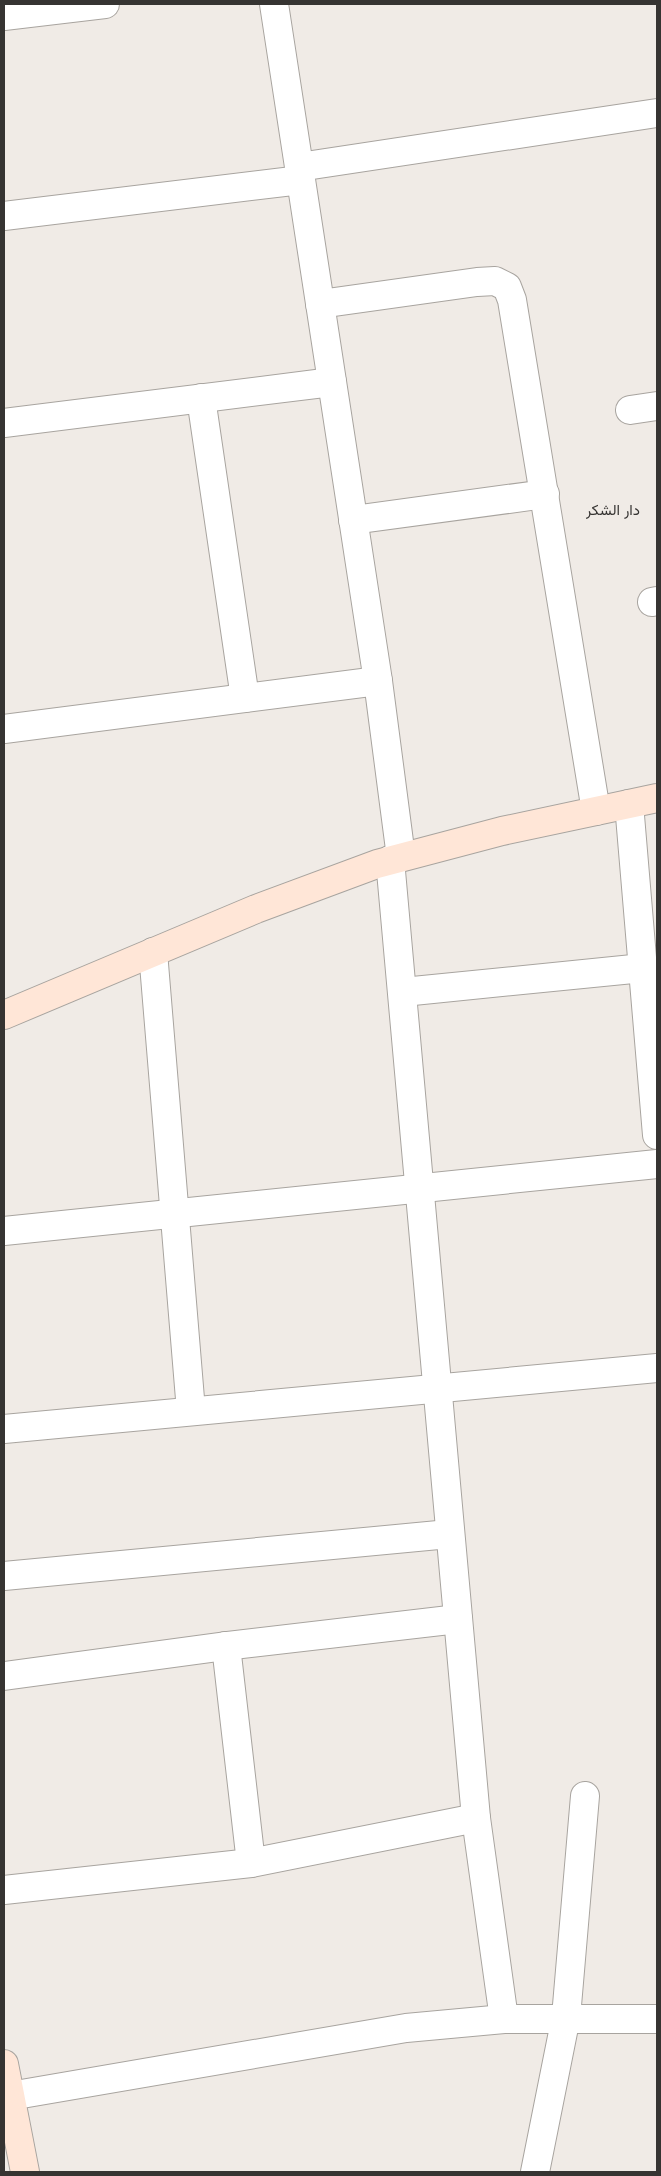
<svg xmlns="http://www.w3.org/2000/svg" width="661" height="2176" viewBox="0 0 661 2176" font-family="Helvetica,Vazirmatn,sans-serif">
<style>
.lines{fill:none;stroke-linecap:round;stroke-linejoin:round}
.street-casing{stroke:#a8a49f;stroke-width:30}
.secondary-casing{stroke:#a8a49f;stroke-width:30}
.street{stroke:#fff;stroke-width:28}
.secondary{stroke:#ffe6d7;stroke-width:28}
.labels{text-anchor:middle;stroke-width:4.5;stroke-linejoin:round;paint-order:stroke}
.neighbourhood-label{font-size:15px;fill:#363432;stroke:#f0ebe6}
</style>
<rect width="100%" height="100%" fill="#f0ebe6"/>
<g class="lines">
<defs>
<g id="street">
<polyline points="274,4 378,681 401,857"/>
<polyline points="4,16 105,4"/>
<polyline points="299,167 657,113"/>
<polyline points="4,216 301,180"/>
<polyline points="320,304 477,282 495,281 507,287 512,300 596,811"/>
<polyline points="201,398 245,698"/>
<polyline points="630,410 657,406"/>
<polyline points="4,423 332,382"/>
<polyline points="353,520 545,494"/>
<polyline points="652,602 657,601"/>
<polyline points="4,729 378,681"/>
<polyline points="629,804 657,1135"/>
<polyline points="390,860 476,1818 504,2019"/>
<polyline points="153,952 191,1411"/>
<polyline points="403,992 643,968"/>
<polyline points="4,1231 657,1164"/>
<polyline points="4,1429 657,1368"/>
<polyline points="4,1576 449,1534"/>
<polyline points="226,1646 251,1863"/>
<polyline points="4,1676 226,1646 458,1619"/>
<polyline points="4,1890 251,1863 476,1818"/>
<polyline points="10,2096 406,2028 504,2019 657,2019"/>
<polyline points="535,2172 566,2017 585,1796"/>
</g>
<g id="secondary">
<polyline points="4,1015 256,909 377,864 502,831 657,798"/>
<polyline points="4,2064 25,2172"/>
</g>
</defs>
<!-- street casing -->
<use href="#street" class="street-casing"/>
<!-- secondary casing -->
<use href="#secondary" class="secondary-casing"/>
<!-- street -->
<use href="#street" class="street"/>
<!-- secondary -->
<use href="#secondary" class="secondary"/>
</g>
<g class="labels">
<!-- neighbourhood labels -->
<g class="neighbourhood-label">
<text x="613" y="515">دار الشکر</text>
</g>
</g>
<!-- border -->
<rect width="661" height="2176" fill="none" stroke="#363432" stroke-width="10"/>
</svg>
